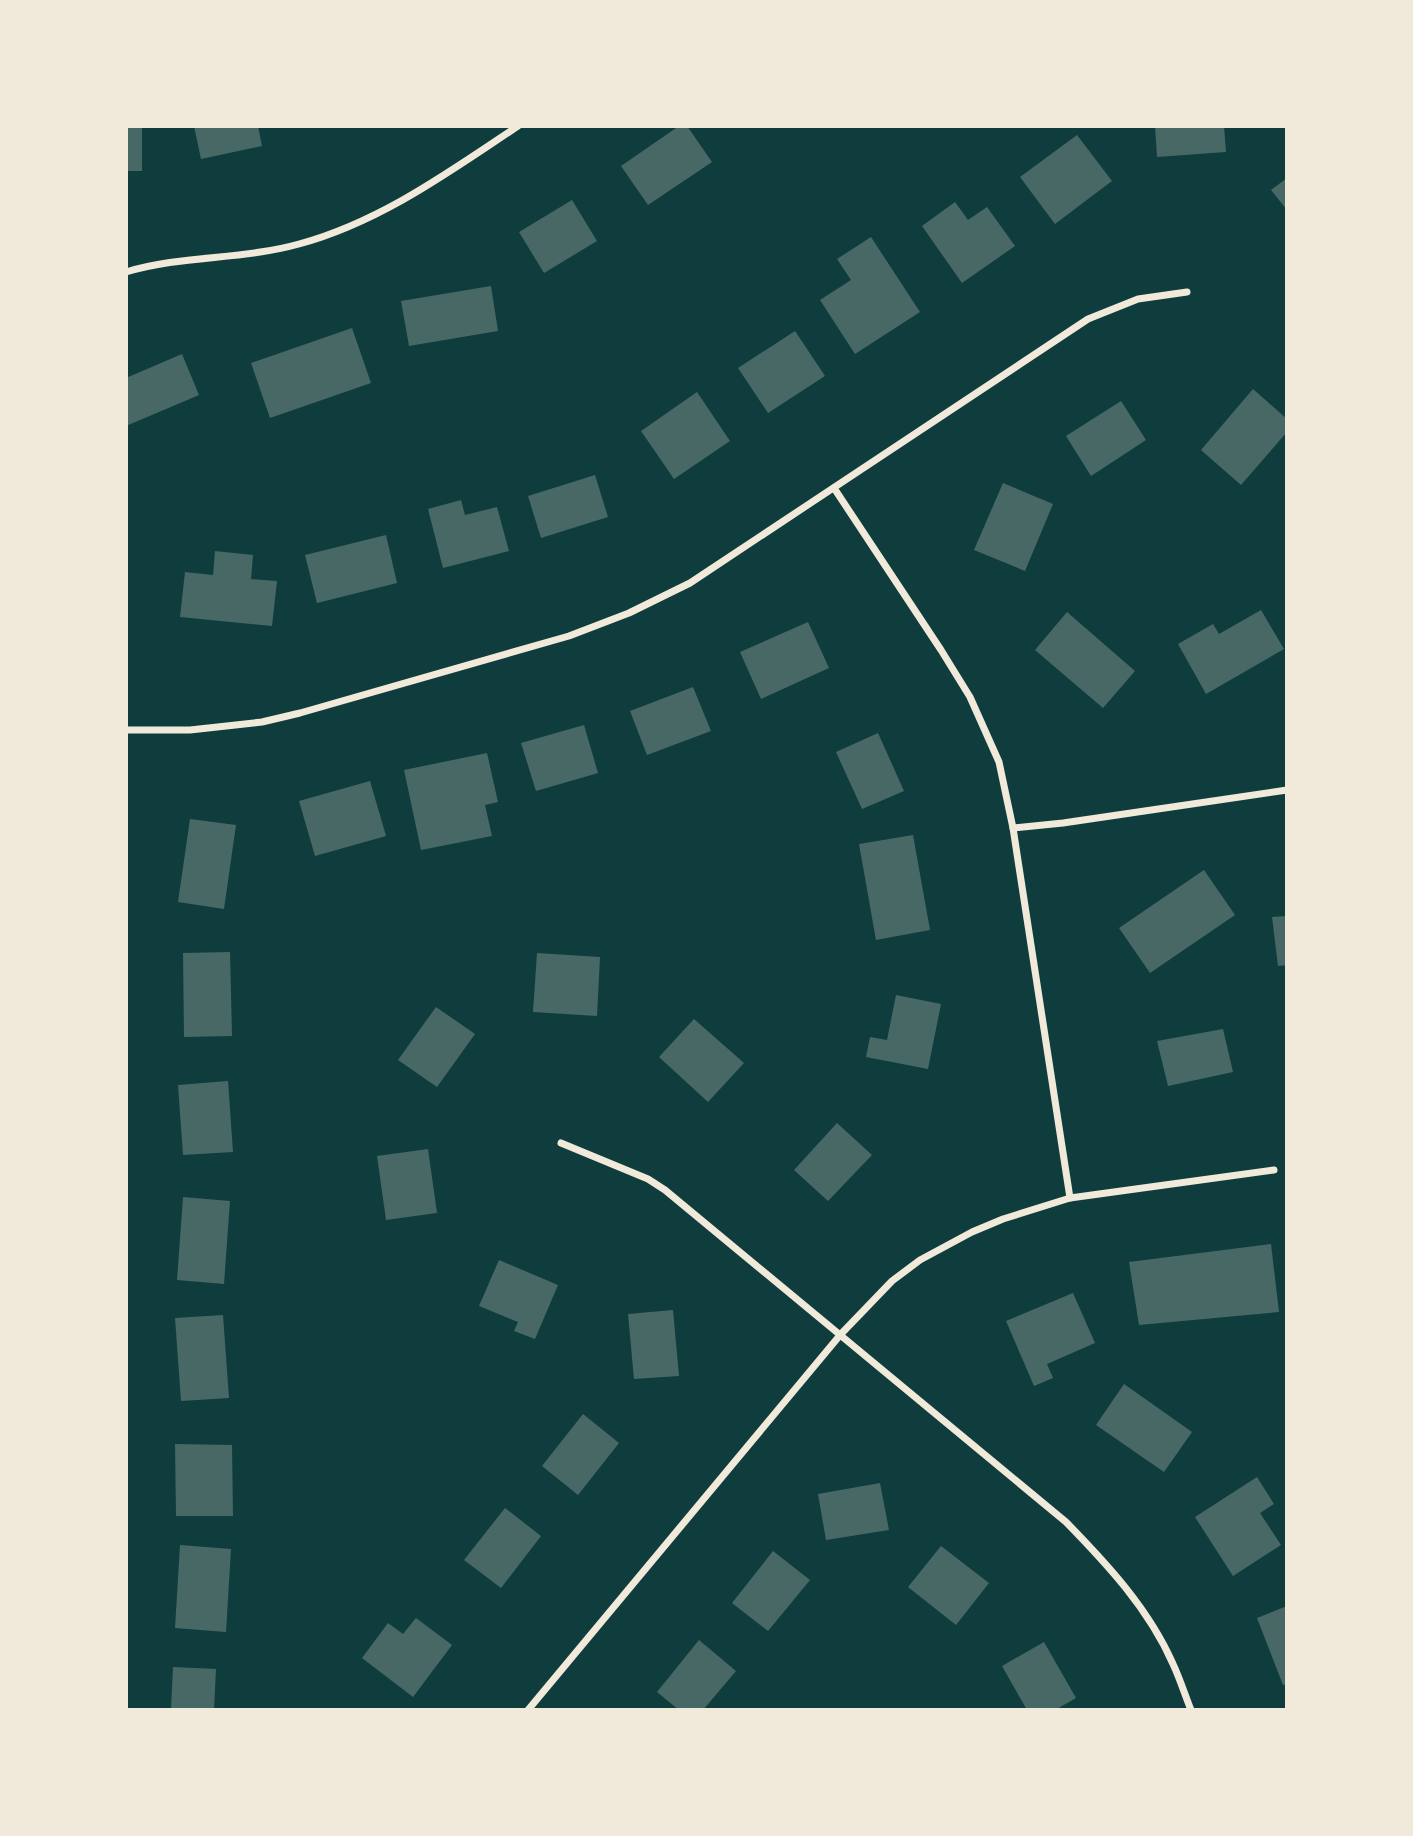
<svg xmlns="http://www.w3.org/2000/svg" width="1413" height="1836" viewBox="0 0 1413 1836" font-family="Montserrat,sans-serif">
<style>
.building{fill:#486865}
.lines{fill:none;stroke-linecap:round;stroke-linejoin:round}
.minor{stroke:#f1e9da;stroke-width:7}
</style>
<rect width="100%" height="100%" fill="#0f3d3e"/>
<!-- building -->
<g class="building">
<rect x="126" y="126" width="16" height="45"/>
<polygon points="194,126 258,126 262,146 201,159"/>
<polygon points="679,126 687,126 712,162 648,205 621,166"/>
<polygon points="1155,126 1224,126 1226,152 1157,157"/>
<polygon points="1077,135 1112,181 1055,224 1020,177"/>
<polygon points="1287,178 1287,210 1271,190"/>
<polygon points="572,200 597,241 544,273 519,232"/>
<polygon points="955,202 968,220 987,207 1015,246 962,283 922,226"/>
<polygon points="871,237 920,312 855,354 820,300 851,280 837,259"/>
<polygon points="491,286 498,331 409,346 401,301"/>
<polygon points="352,328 371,383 270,418 251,363"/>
<polygon points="795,331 825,376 768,413 738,368"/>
<polygon points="182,354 199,395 126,426 126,378"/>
<polygon points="1253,389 1287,419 1287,432 1241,485 1201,450"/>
<polygon points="697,392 730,441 674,479 641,431"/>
<polygon points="1121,401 1146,440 1091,476 1066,436"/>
<polygon points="595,475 608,517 541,538 528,496"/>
<polygon points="1003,483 1053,504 1025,571 974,550"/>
<polygon points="461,500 465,515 497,507 509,551 443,568 428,509"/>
<polygon points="386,535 397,583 317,603 305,555"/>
<polygon points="215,551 253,555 251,579 277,581 272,626 180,617 185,572 213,575"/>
<polygon points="1261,610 1284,649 1206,694 1178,644 1213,624 1219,634"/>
<polygon points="1067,612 1135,671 1103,708 1035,650"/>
<polygon points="808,622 829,668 761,699 740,652"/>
<polygon points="693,687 711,731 647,755 630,711"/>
<polygon points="584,725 598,773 536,791 521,743"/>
<polygon points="878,733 904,791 862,809 836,752"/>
<polygon points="487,753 498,802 485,805 492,836 421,850 404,770"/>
<polygon points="370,781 386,836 315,856 299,801"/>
<polygon points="190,819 236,825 224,909 178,902"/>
<polygon points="913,835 930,930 876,940 859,844"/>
<polygon points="1204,870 1235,915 1150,973 1119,928"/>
<polygon points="1287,916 1287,965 1278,966 1272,917"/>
<polygon points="230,952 232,1036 184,1037 183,953"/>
<polygon points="537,953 600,957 597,1016 533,1012"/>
<polygon points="896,995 941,1004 928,1069 866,1057 870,1037 887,1040"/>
<polygon points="436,1007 475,1034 437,1087 398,1060"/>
<polygon points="694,1019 744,1063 708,1102 659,1057"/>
<polygon points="1223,1029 1233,1072 1168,1086 1157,1041"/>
<polygon points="228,1081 233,1152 183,1155 178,1085"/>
<polygon points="837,1123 872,1155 828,1201 794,1170"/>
<polygon points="428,1149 437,1213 386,1220 377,1156"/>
<polygon points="183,1197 230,1201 224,1284 177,1280"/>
<polygon points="1271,1244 1279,1312 1139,1325 1129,1262"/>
<polygon points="499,1260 558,1285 535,1339 514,1331 518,1322 479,1306"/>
<polygon points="1073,1293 1095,1343 1047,1364 1053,1378 1034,1386 1006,1321"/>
<polygon points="673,1310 679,1376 634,1379 628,1314"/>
<polygon points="223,1315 229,1398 181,1401 175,1318"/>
<polygon points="1124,1384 1192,1432 1164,1472 1096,1425"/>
<polygon points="583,1414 619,1443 578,1495 542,1466"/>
<polygon points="175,1444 232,1445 233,1516 176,1516"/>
<polygon points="1257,1477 1274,1504 1260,1513 1281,1545 1233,1576 1195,1517"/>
<polygon points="880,1483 889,1530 826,1540 818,1494"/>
<polygon points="505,1508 541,1536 501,1588 464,1560"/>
<polygon points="180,1545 231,1549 226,1632 175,1628"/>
<polygon points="941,1546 989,1583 956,1625 908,1587"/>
<polygon points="773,1551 810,1580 768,1631 732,1603"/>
<polygon points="1287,1606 1287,1684 1283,1685 1257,1618"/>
<polygon points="416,1618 452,1645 413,1697 362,1658 388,1623 403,1634"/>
<polygon points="699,1640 736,1671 703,1710 679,1710 657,1692"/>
<polygon points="1044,1642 1076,1698 1055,1710 1027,1710 1002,1666"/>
<polygon points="173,1667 216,1669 214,1710 171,1710"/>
</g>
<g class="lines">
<!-- minor -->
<g class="minor">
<path d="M 126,272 C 182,255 242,260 299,244 C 380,222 449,172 518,126"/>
<polyline points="834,488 941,650 970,697 999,762 1013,828 1070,1198"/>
<polyline points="126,730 190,730 262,722 300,713 569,636 629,613 690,583 1088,319 1138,299 1187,292"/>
<polyline points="1013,828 1063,823 1287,790"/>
<path d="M 561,1143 L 648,1179 L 665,1190 L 1066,1522 C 1107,1564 1149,1609 1173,1664 C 1180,1679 1185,1695 1191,1710"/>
<polyline points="528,1710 841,1334 892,1281 920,1260 972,1232 1003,1219 1070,1198 1274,1170"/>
</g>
</g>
<!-- border -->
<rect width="1413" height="1836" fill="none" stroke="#f1e9da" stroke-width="256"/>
</svg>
